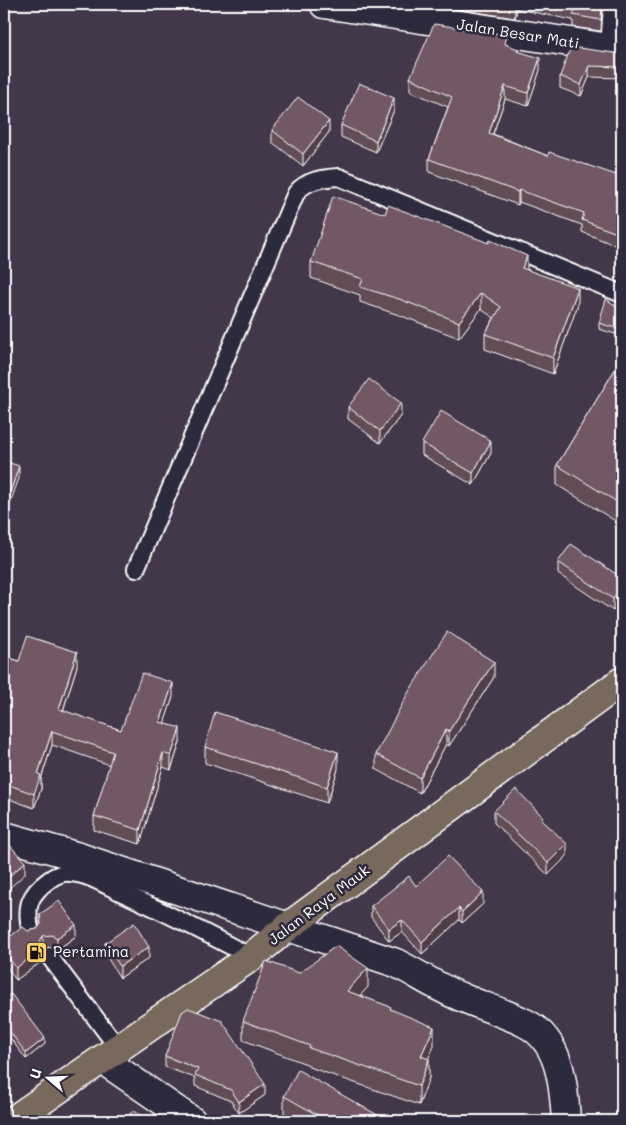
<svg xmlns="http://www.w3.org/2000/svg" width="626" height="1125" viewBox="0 0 626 1125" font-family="Mali,sans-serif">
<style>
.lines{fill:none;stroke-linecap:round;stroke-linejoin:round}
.service-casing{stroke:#fff;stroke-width:20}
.minor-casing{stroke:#fff;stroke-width:31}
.primary-casing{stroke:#fff;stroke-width:31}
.service{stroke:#2f2a3d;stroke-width:16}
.minor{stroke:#2f2a3d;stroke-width:28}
.primary{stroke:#77695c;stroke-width:28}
.wall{fill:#624d57;stroke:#fff}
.shaded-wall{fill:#503e47;stroke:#fff}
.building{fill:#725965;stroke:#fff}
.labels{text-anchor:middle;stroke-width:5;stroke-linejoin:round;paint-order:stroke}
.street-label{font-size:15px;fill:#fff;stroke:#2f2a3d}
.poi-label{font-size:15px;fill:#fff;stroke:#2f2a3d;text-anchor:start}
</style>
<rect width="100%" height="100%" fill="#433849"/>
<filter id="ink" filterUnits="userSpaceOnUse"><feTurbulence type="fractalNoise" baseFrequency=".02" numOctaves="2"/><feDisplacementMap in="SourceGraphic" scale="10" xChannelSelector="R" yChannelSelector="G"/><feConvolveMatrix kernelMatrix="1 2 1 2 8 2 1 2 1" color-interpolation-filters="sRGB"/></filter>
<g filter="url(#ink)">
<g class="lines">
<defs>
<g id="service">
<path d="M 136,569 L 296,193 C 306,180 323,178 339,177 L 622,294"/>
<path d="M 31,933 C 25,908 28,895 49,880 C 56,875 62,872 70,873 C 88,874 105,885 120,892 C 165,912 208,934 251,957"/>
<polyline points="49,956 118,1048"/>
</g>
<g id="minor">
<polyline points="324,4 622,50"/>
<polyline points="615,49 618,4"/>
<path d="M 4,836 L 79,857 L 396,963 C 418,974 438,988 461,997 C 482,1006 505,1013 525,1023 C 561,1040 564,1087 566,1121"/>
<polyline points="103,1060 192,1121"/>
</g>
<polyline id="primary" points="12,1121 251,957 289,926 622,681"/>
</defs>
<!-- service casing -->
<use href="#service" class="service-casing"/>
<!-- minor casing -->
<use href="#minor" class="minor-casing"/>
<!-- primary casing -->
<use href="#primary" class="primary-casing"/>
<!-- service -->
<use href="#service" class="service"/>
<!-- minor -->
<use href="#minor" class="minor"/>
<!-- primary -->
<use href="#primary" class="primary"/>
</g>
<!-- wall -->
<g class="wall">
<polygon points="425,4 602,4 601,31 573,27 573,20 517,9 515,18"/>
<polygon points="507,45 518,51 540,70 528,106 505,99 493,134 548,156 622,177 622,248 582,232 582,225 519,202 518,205 429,172 429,159 448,107 410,91 410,78"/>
<polygon points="620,54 622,54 622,78 589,77 581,96 560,88 560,76"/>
<polygon points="394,110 376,152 341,137 341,125"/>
<polygon points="272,130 329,132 303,166 272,142"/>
<polygon points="311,262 527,269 578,304 553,374 485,349 485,334 494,318 481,309 459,338 399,315 360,302 360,295 311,278"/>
<polygon points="622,310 622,336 599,329 599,323"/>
<polygon points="622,358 622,525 557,485 557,465"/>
<polygon points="348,407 401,415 380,443 348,419"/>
<polygon points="422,443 491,453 473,485 422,455"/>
<polygon points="558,562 622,578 622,596 613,611 558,574"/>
<polygon points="4,656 19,661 77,666 63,711 121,730 173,697 164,723 180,742 171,770 163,767 140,844 94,830 94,816 110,765 52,745 41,779 41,789 34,808 4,797"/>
<polygon points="494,677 449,746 446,744 420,793 376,769 376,754"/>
<polygon points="205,747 338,769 327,803 205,763"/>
<polygon points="494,811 543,821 567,856 548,875 494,823"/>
<polygon points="416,886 483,904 462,923 459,920 422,954 402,932 389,941 371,917 371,906"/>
<polygon points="40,914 76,936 57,950 52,947 43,948 41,951 41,962 16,980 4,963 4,941 28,931 37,929 40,925"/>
<polygon points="105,943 149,958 120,978 105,954"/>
<polygon points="299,973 368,987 360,995 391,1009 434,1046 428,1059 429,1078 419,1105 309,1067 309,1065 243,1040 243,1021"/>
<polygon points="4,999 45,1044 26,1059 4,1030"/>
<polygon points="165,1056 265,1095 239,1113 231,1101 195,1086 195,1078 165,1067"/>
<polygon points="284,1096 388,1121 299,1121 284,1113"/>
</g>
<!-- shaded-wall -->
<g class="shaded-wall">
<polygon points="515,4 517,4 517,9 515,18"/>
<polygon points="540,58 540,70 528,106 528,93"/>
<polygon points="589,66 589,77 581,96 581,85"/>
<polygon points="505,86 505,99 489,145 489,133"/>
<polygon points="394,98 394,110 376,152 376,141"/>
<polygon points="329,121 329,132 303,166 303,154"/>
<polygon points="519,190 519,202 518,205 518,192"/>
<polygon points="527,256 527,272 522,268"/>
<polygon points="578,288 578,304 553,374 553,358"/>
<polygon points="481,293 481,309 459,338 459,322"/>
<polygon points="401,403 401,415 380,443 380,431"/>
<polygon points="491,441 491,453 473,485 473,473"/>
<polygon points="19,466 19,478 4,521 4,510"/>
<polygon points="622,584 622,596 613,611 613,599"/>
<polygon points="77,652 77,666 59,723 59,709"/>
<polygon points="494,662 494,677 449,746 449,731"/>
<polygon points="173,683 173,697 160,736 160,722"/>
<polygon points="180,728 180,742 171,770 171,756"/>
<polygon points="446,729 446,744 420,793 420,778"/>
<polygon points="52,731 52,745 41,779 41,789 34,808 34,794 38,774"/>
<polygon points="338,752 338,769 327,803 327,787"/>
<polygon points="163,753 163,767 140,844 140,830"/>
<polygon points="567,844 567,856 548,875 548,863"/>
<polygon points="25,862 25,874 4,893 4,881"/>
<polygon points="483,892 483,904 462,923 462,912"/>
<polygon points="459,908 459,920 422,954 422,942"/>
<polygon points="402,920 402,932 389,941 389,929"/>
<polygon points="76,925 76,936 57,950 57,938"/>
<polygon points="43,936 43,948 41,951 41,962 16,980 16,968"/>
<polygon points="149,947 149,958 120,978 120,966"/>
<polygon points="368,968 368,987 347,1010 347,991"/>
<polygon points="434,1027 434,1046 421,1075 421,1056"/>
<polygon points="45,1038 45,1044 26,1059 26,1053"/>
<polygon points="429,1059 429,1078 419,1105 419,1086"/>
<polygon points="265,1084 265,1095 239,1113 239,1102"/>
</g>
<!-- building -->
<g class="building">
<polygon points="497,4 515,4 515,6"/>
<polygon points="549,4 602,4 601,20 573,15 575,9"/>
<polygon points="434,24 507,35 505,44 518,49 517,51 540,58 528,93 505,86 489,133 548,156 549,152 622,177 622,235 582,220 584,213 519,190 518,192 429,159 452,97 410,78"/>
<polygon points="571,47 622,54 622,67 589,66 581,85 560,76"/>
<polygon points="359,83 394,98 376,141 341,125"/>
<polygon points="298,97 329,121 303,154 272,130"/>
<polygon points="333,196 385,214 388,205 489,243 490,240 527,256 522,268 578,288 553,358 485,334 501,307 481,293 459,322 399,299 360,287 363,279 311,262"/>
<polygon points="606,299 622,310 622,330 599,323"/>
<polygon points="622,358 622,505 557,465"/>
<polygon points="369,379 401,403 380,431 348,407"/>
<polygon points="441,411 491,441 473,473 422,443"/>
<polygon points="4,461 19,466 4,510"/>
<polygon points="571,544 622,578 622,584 613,599 558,562"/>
<polygon points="447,632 494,662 449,731 446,729 420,778 376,754 408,693"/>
<polygon points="27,636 77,652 59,709 121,730 142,673 173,683 160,722 180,728 171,756 163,753 140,830 94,816 113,752 52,731 38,774 41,775 34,794 4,783 4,656 19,661"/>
<polygon points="215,712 338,752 327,787 205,747"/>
<polygon points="516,789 543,817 541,819 567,844 548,863 494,811"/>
<polygon points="4,840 6,841 25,862 4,881"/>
<polygon points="448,856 483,892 462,912 459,908 422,942 402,920 389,929 371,906 409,876 416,886"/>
<polygon points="59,901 76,925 57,938 52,935 43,936 40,941 41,950 16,968 4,951 4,941 23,927 28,931 37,929 41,924 40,914"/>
<polygon points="134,923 149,947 120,966 105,943"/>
<polygon points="336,946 368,968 347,991 391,1007 390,1009 434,1027 421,1056 429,1059 419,1086 309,1048 310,1046 243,1021 266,961 299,973"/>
<polygon points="11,994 45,1038 26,1053 4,1024 4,999"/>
<polygon points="188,1008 222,1021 265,1084 239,1102 231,1090 195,1075 198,1069 165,1056 182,1012"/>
<polygon points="298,1070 388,1121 328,1121 284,1096"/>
<polygon points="133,1110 150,1121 125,1121"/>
</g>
</g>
<!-- icons -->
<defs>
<symbol id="fuel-square" viewBox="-11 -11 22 22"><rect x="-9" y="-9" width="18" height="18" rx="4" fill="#ffd166" stroke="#2f2a3d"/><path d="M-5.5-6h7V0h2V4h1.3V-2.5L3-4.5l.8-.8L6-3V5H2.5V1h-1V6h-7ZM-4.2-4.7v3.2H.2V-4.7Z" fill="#111"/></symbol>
</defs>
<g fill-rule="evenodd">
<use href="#fuel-square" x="24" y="940" width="25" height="25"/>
</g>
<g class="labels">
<!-- street labels -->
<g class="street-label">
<text transform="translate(518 34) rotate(9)" y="5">Jalan Besar Mati</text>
<text transform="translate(319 905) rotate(-37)" y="5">Jalan Raya Mauk</text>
</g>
<!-- poi labels -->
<g class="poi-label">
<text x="53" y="957">Pertamina</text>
</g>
</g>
<!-- margin -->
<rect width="626" height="1125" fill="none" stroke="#2f2a3d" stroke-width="20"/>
<rect x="10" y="10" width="606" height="1105" fill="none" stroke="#fff" stroke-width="2" filter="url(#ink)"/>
<!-- north arrow -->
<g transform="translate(48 1078) rotate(289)" stroke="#2f2a3d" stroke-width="4" paint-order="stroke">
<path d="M0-4L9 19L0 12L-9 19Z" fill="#ffffff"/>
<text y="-8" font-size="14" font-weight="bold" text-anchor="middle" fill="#ffffff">U</text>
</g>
</svg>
